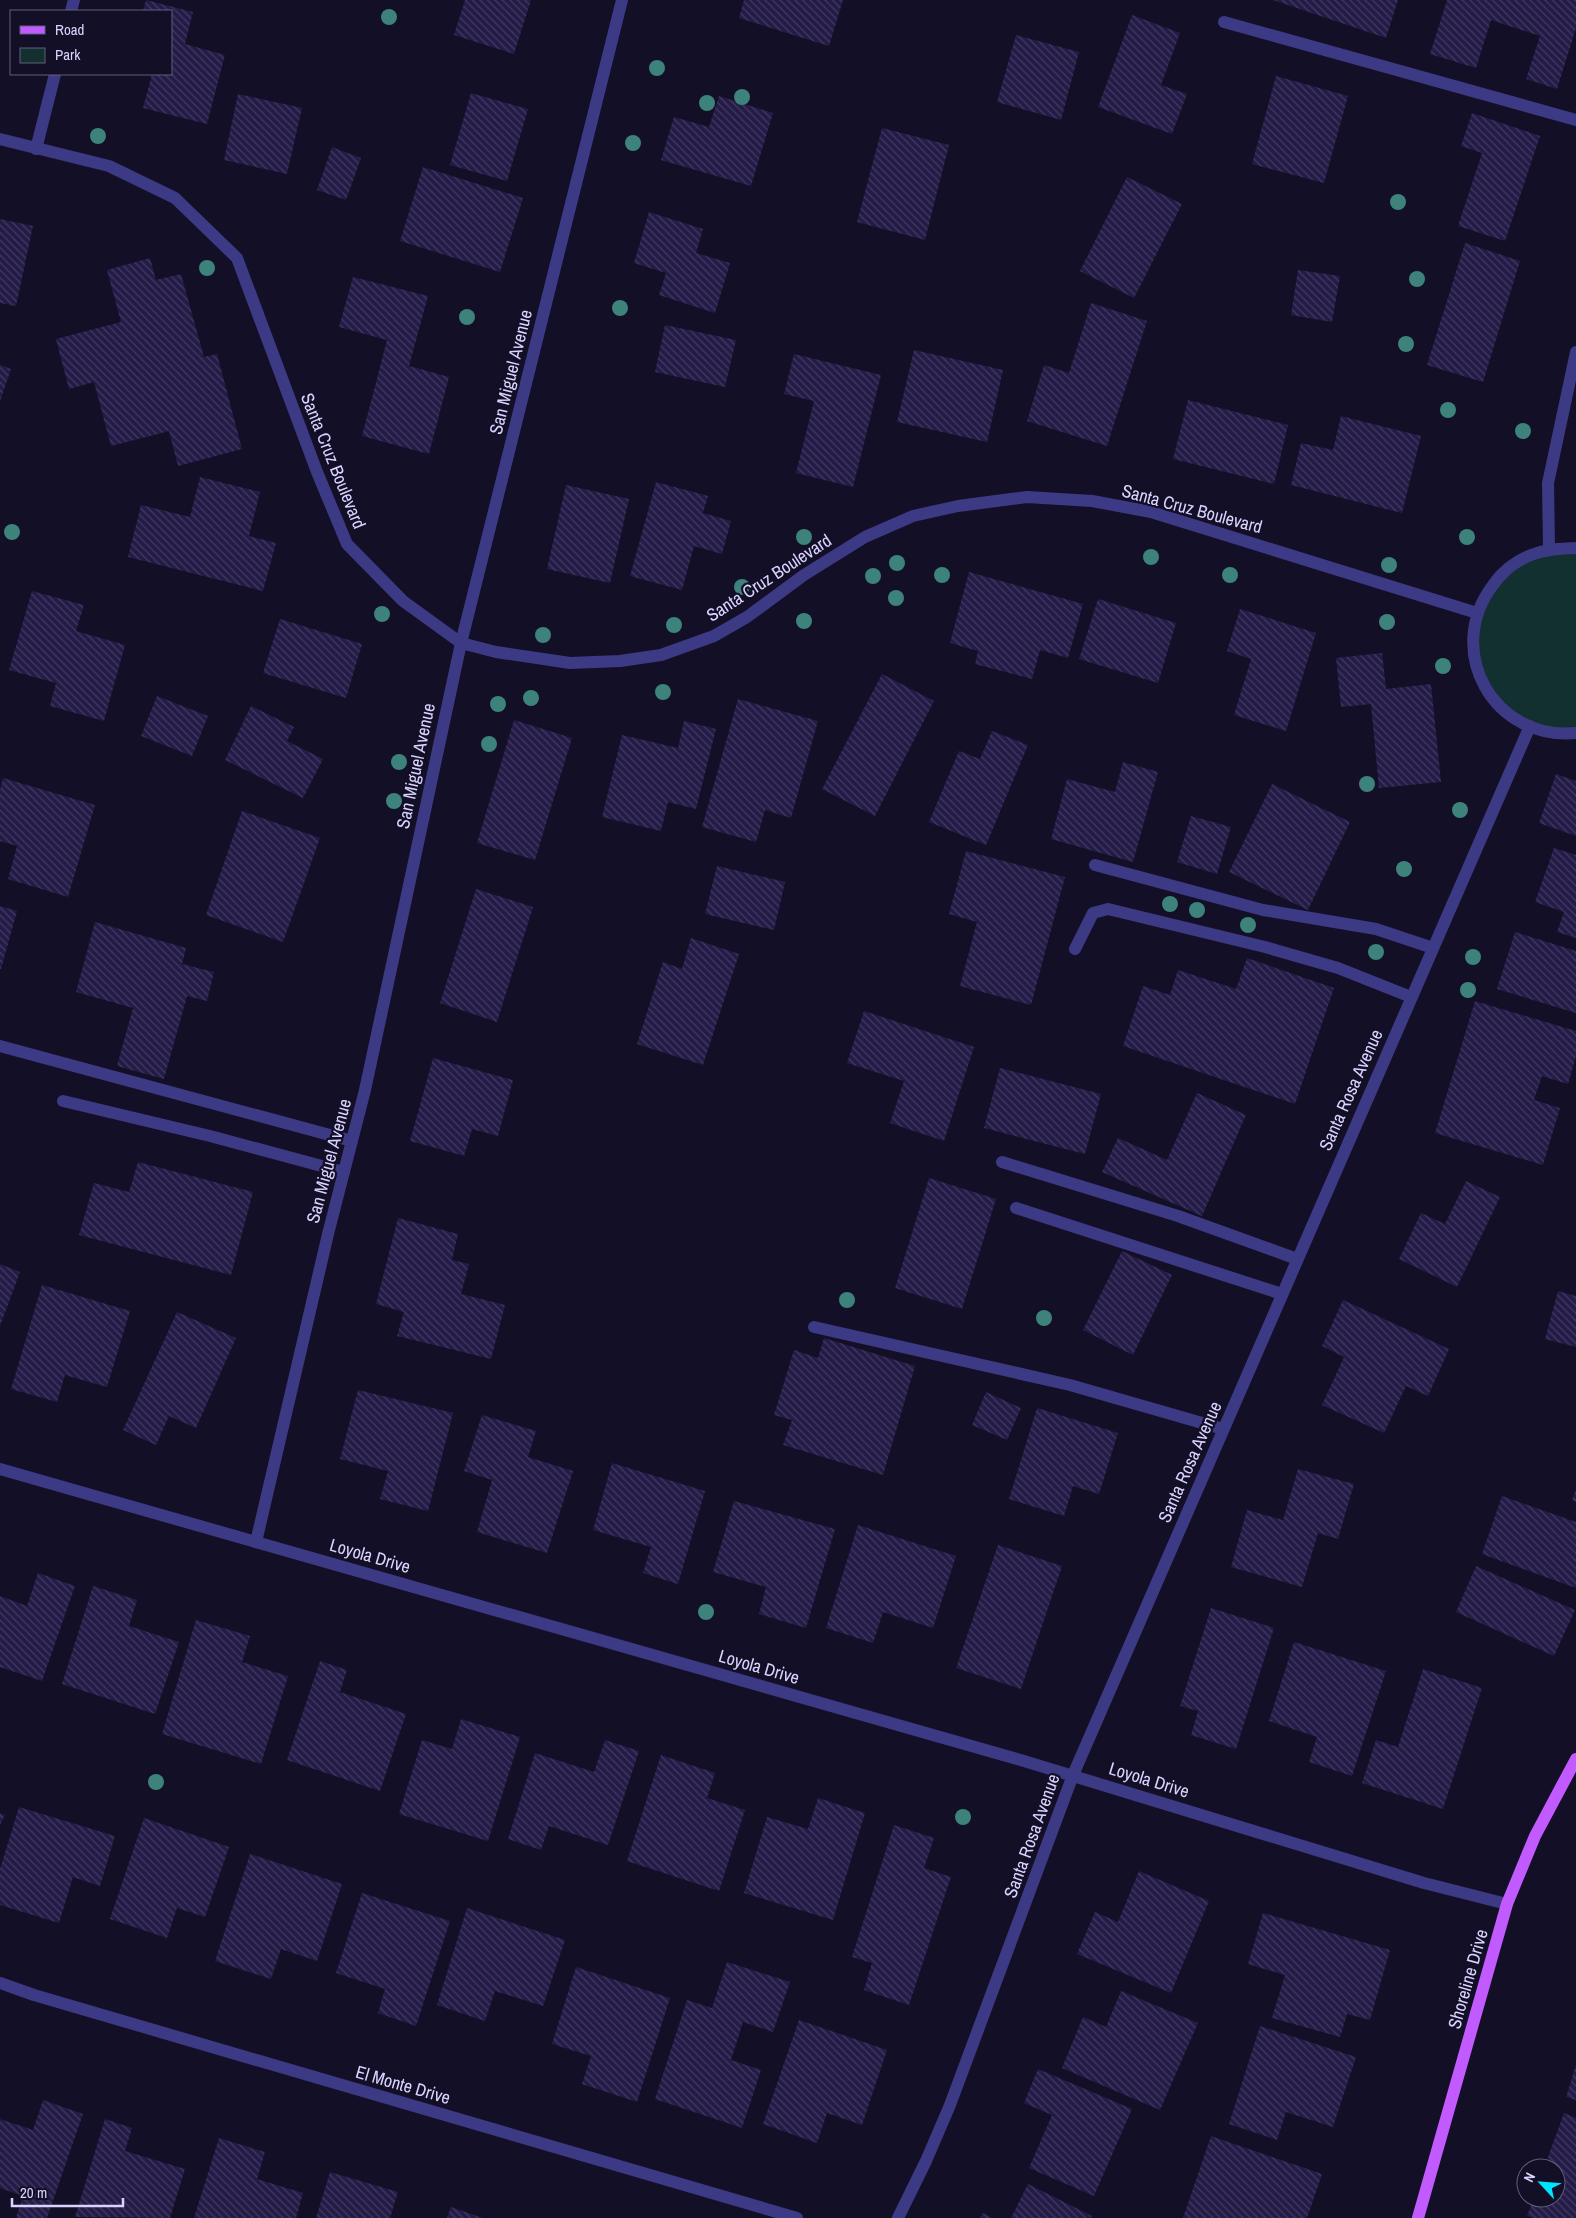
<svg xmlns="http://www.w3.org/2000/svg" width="1576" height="2218" viewBox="0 0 1576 2218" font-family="'Archivo Narrow',sans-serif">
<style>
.green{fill:#12302f}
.building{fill:url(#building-back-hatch)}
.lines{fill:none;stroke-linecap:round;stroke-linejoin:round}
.minor{stroke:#3d3a85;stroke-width:12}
.major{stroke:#c25bff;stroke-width:12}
.tree{fill:#3d827b}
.labels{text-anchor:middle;stroke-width:4.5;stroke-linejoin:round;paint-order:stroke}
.street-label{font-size:18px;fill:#d9d4ff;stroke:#130f26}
</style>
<defs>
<pattern id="building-back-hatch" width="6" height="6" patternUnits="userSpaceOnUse" patternTransform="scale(1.25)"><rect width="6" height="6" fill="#241b47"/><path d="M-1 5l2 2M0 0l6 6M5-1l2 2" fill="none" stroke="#433b63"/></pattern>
</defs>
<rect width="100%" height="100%" fill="#130f26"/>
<!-- green -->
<polygon class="green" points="1576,548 1576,733 1512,717 1474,659 1477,613 1513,565"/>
<!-- building -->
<g class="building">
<polygon points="146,0 193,12 185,44 225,55 207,124 143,108 152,74 171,74 171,11 143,11"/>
<polygon points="465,0 531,0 514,54 454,35"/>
<polygon points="744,0 843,0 829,46 739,18"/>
<polygon points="1273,0 1398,0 1386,38"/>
<polygon points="1447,0 1576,0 1576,28 1557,89 1526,79 1540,36 1491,20 1476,68 1430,54"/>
<polygon points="1132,15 1180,33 1161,85 1187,94 1172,134 1098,107"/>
<polygon points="1016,35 1079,52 1061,120 997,102"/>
<polygon points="1276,76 1348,96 1324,183 1252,164"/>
<polygon points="471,93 528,109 507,181 450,165"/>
<polygon points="238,94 302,108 287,174 224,160"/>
<polygon points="719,96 773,113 751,186 661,160 674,117 709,127"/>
<polygon points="1472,113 1540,136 1505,241 1458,226 1482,153 1461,146"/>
<polygon points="882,128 949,145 925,240 857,222"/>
<polygon points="332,147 361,158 346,200 317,190"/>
<polygon points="423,167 523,198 500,272 400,241"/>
<polygon points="1127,177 1182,204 1134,298 1080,271"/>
<polygon points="649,212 703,229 696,253 730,263 715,313 659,295 666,273 634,263"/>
<polygon points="0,219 33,226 16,306 0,303"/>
<polygon points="1465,243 1520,261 1483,382 1427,365"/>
<polygon points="150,258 156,280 181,274 204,357 217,354 242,449 178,466 169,431 111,446 94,382 69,389 56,339 121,322 107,270"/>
<polygon points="1298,270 1340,276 1332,322 1291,315"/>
<polygon points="353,277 428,296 409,366 449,377 429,454 362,436 387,340 339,327"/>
<polygon points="1091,303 1147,321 1107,446 1027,421 1044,365 1069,373"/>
<polygon points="665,325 736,340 725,387 655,372"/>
<polygon points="914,350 1003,370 987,442 897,422"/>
<polygon points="794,354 881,375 853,487 796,473 814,401 784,394"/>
<polygon points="0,365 11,369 0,401"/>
<polygon points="1188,400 1288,425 1274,484 1173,459"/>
<polygon points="1341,416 1421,436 1402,513 1291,485 1301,443 1333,450"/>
<polygon points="200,477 260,492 249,536 276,543 263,591 128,557 141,505 190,517"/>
<polygon points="656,482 708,496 703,513 731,521 722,554 694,546 682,590 630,576"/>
<polygon points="566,485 629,499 610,583 547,569"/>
<polygon points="969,572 1083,604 1068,658 1040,650 1032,679 975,664 978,651 950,643"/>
<polygon points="32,591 84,605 76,631 125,645 104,721 50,706 56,683 9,670"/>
<polygon points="1098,599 1176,623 1158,683 1079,659"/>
<polygon points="1240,609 1316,633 1286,731 1234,715 1251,659 1227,651"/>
<polygon points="280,619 362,644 346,698 263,673"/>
<polygon points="1382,653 1386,689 1431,684 1441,782 1379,788 1371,704 1341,707 1336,658"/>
<polygon points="882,674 934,701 875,816 822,789"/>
<polygon points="157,696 208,716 192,756 141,736"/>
<polygon points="738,699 818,721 791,818 765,810 756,842 702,827"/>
<polygon points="251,706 294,727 287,741 323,759 303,798 225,760"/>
<polygon points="514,720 572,738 535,860 477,843"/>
<polygon points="684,721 716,729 696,809 668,802 661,831 602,817 622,735 678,748"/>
<polygon points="992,731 1028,745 986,845 929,822 959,751 980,759"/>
<polygon points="1123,762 1158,772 1133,862 1051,839 1067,779 1115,792"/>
<polygon points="1556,774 1576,781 1576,836 1539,823"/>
<polygon points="3,778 95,805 68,897 8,879 17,846 0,841 0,790"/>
<polygon points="1272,784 1350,822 1308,910 1229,872"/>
<polygon points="242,811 320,838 283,942 206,915"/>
<polygon points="1191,816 1231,827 1217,874 1177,862"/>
<polygon points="1554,848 1576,855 1576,938 1557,932 1564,912 1535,902"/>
<polygon points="966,851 1065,877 1031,1005 960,986 977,922 949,914"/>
<polygon points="717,866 785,882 774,930 705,914"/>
<polygon points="476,889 533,907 497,1022 440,1003"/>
<polygon points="0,906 17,911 1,969 0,969"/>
<polygon points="95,922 186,948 182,964 214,972 207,1001 187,996 164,1079 117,1066 133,1008 76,992"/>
<polygon points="1515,932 1576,951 1576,1013 1497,989"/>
<polygon points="691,938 739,954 703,1065 637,1044 663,962 682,969"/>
<polygon points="1247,958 1334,988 1295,1104 1123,1046 1143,986 1170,995 1178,970 1236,989"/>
<polygon points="1475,1001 1576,1031 1576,1056 1568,1084 1542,1076 1534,1100 1560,1108 1543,1165 1435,1133"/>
<polygon points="864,1011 974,1047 944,1141 890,1123 904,1081 847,1063"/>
<polygon points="433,1058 513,1080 498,1136 472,1129 464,1156 410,1141"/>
<polygon points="1000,1068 1101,1094 1085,1154 984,1128"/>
<polygon points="1197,1093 1246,1115 1202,1216 1102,1172 1118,1138 1167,1160"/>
<polygon points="138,1162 253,1192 231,1275 79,1235 94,1183 129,1192"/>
<polygon points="929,1178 996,1199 962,1309 895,1288"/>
<polygon points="1466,1181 1500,1197 1457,1287 1399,1259 1421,1213 1445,1224"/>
<polygon points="398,1218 458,1234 452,1260 469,1264 461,1294 505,1305 491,1359 397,1336 404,1312 376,1304"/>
<polygon points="1122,1251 1172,1275 1133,1355 1083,1330"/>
<polygon points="0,1264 20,1272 0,1326"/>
<polygon points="42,1285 130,1311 107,1387 65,1375 57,1402 11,1389"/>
<polygon points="1558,1291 1576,1296 1576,1347 1545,1339"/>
<polygon points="1343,1300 1449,1349 1428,1396 1406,1386 1384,1433 1322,1405 1344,1357 1322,1346"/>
<polygon points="177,1312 236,1338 196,1428 169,1416 156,1445 123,1430"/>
<polygon points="824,1338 915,1366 883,1475 783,1445 792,1420 774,1415 794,1350 818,1358"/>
<polygon points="358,1390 453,1413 428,1511 380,1499 388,1471 340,1459"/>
<polygon points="986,1392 1021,1408 1007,1440 972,1425"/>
<polygon points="1037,1408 1118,1433 1099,1494 1073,1486 1064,1516 1009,1499"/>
<polygon points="482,1415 536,1431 528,1457 573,1471 547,1553 477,1532 492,1480 464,1471"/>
<polygon points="612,1463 705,1491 678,1584 643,1573 651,1547 593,1530"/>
<polygon points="1298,1469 1354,1484 1338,1539 1318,1533 1302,1587 1231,1567 1247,1510 1283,1520"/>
<polygon points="1576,1490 1576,1502 1572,1500"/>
<polygon points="1502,1496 1576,1522 1576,1588 1482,1554"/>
<polygon points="734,1501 835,1529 806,1628 759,1614 766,1587 713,1572"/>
<polygon points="858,1525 956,1556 933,1628 883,1612 873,1643 826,1628"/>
<polygon points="998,1545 1062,1566 1021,1689 956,1668"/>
<polygon points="1476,1566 1575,1610 1554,1656 1456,1612"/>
<polygon points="38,1573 75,1586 42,1681 0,1667 0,1596 27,1606"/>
<polygon points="93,1586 137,1600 129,1626 179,1642 155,1714 62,1684"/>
<polygon points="1211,1608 1274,1628 1236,1749 1191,1735 1198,1711 1180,1706"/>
<polygon points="196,1620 250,1636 242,1662 288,1676 261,1764 162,1734"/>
<polygon points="1294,1642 1386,1671 1352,1776 1309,1762 1317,1737 1269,1721"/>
<polygon points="320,1661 347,1670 340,1692 406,1714 380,1791 287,1760"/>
<polygon points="1423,1669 1482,1688 1443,1809 1362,1783 1376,1740 1398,1747"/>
<polygon points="461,1719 520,1737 488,1841 399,1814 422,1740 452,1749"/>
<polygon points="605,1740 639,1751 608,1845 549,1826 541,1850 508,1839 535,1753 594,1772"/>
<polygon points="661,1755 715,1773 707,1798 745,1810 719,1891 627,1861"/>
<polygon points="818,1798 865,1813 833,1920 744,1893 767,1817 808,1829"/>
<polygon points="19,1807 115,1836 100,1886 73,1877 59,1923 0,1905 0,1869"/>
<polygon points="0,1813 5,1815 0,1825"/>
<polygon points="144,1818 229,1847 205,1917 177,1908 167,1938 110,1919"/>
<polygon points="894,1825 934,1838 924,1868 951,1877 909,2005 864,1990 872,1963 852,1957"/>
<polygon points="250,1854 342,1884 317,1961 281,1949 271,1979 215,1961"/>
<polygon points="1139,1871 1209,1901 1171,1993 1077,1954 1095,1912 1118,1922"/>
<polygon points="362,1893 450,1921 416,2026 378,2013 385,1989 336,1973"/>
<polygon points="467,1908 565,1940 543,2006 495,1991 485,2021 437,2005"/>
<polygon points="1263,1913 1390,1950 1370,2020 1347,2014 1340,2037 1272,2018 1285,1975 1248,1964"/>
<polygon points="727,1962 790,1982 773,2032 743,2022 731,2060 761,2070 742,2128 655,2099 687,2000 712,2008"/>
<polygon points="576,1967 670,1998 637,2102 582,2084 591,2056 552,2044"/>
<polygon points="1121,1991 1198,2023 1160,2110 1062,2068 1083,2017 1106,2027"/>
<polygon points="799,2020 887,2050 862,2125 827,2113 817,2143 763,2124"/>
<polygon points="1260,2026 1356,2057 1333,2127 1286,2112 1277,2140 1229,2124"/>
<polygon points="1576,2065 1576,2100 1566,2097"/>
<polygon points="1038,2069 1132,2109 1094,2196 1029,2168 1052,2115 1024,2103"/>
<polygon points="43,2100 83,2114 47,2218 16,2218 23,2196 0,2188 0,2119 33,2130"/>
<polygon points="1564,2113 1576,2118 1576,2218 1533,2218 1527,2216 1534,2198 1556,2198 1556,2168 1544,2168"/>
<polygon points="105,2119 132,2128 125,2151 185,2169 170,2218 75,2217"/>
<polygon points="1211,2136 1322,2174 1307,2218 1183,2218"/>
<polygon points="219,2138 265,2152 257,2179 303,2193 296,2218 194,2218"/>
<polygon points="330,2172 398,2192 390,2218 316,2218"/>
<polygon points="1028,2184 1092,2216 1091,2218 1011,2218"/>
<polygon points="451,2207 483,2218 447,2218"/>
<polygon points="983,2213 992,2218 980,2218"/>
</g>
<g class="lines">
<!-- minor -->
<g class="minor">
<polyline points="71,11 74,0"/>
<polyline points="1224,22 1576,120"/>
<polyline points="0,139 109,166 175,198 237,258 317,472 347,544 403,601 461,643 496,652 570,663 620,661 661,655 714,636 747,617 804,575 865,537 913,516 958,506 1027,497 1092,501 1151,512 1477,613"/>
<polyline points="36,149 55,74"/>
<path d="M 1576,548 C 1560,549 1546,549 1531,555 C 1516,561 1502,572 1493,585 C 1443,651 1494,741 1576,733"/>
<polyline points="1549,549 1548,483 1576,352"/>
<polyline points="1095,865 1263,910 1376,929 1433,948"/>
<polyline points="1075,949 1093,913 1108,909 1265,947 1338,968 1411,997"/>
<polyline points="0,1046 352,1141"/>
<polyline points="63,1101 210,1136 344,1172"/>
<polyline points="1002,1162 1178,1216 1297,1259"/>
<polyline points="1016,1208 1282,1294"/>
<polyline points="814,1327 1070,1385 1223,1429"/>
<polyline points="0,1469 1024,1761 1424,1883 1507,1904"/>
<polyline points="256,1542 328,1234 365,1090 461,643 622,0"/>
<polyline points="0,1983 34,1995 797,2218"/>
<polyline points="898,2218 926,2161 950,2105 1073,1775 1530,726"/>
</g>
<!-- major -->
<polyline class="major" points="1418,2218 1507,1904 1535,1836 1576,1759"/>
</g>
<!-- trees -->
<g class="tree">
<circle cx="389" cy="17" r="8"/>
<circle cx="657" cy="68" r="8"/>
<circle cx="742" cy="97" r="8"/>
<circle cx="707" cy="103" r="8"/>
<circle cx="98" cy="136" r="8"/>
<circle cx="633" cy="143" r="8"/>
<circle cx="1398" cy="202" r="8"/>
<circle cx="207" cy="268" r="8"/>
<circle cx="1417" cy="279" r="8"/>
<circle cx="620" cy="308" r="8"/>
<circle cx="467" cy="317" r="8"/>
<circle cx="1406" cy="344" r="8"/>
<circle cx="1448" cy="410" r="8"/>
<circle cx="1523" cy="431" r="8"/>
<circle cx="12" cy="532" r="8"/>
<circle cx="804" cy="537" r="8"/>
<circle cx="1467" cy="537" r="8"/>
<circle cx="1151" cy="557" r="8"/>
<circle cx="897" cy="563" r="8"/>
<circle cx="1389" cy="565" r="8"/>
<circle cx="942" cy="575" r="8"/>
<circle cx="1230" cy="575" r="8"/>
<circle cx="873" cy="576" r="8"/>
<circle cx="742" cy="587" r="8"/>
<circle cx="896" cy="598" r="8"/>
<circle cx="382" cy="614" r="8"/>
<circle cx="804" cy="621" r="8"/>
<circle cx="1387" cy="622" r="8"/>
<circle cx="674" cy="625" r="8"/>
<circle cx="543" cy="635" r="8"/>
<circle cx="1443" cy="666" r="8"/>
<circle cx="663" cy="692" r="8"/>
<circle cx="531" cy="698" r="8"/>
<circle cx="498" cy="704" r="8"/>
<circle cx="489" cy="744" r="8"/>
<circle cx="399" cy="762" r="8"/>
<circle cx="1367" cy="784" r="8"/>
<circle cx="394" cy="801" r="8"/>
<circle cx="1460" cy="810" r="8"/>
<circle cx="1404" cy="869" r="8"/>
<circle cx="1170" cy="904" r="8"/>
<circle cx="1197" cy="910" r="8"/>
<circle cx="1248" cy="925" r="8"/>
<circle cx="1376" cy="952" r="8"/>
<circle cx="1473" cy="957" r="8"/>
<circle cx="1468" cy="990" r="8"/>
<circle cx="847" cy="1300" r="8"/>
<circle cx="1044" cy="1318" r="8"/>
<circle cx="706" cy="1612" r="8"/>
<circle cx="156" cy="1782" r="8"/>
<circle cx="963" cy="1817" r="8"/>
</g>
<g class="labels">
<!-- street labels -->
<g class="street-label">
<text transform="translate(511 372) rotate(-76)" y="6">San Miguel Avenue</text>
<text transform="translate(333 461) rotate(68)" y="6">Santa Cruz Boulevard</text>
<text transform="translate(1192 509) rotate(15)" y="6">Santa Cruz Boulevard</text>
<text transform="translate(769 578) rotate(-33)" y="6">Santa Cruz Boulevard</text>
<text transform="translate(416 766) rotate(-78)" y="6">San Miguel Avenue</text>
<text transform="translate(1351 1090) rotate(-66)" y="6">Santa Rosa Avenue</text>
<text transform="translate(329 1161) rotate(-75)" y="6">San Miguel Avenue</text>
<text transform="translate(1190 1462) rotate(-66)" y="6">Santa Rosa Avenue</text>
<text transform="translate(370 1556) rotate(16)" y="6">Loyola Drive</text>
<text transform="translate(759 1667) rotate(16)" y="6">Loyola Drive</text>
<text transform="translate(1149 1780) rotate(17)" y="6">Loyola Drive</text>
<text transform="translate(1032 1836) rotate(-70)" y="6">Santa Rosa Avenue</text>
<text transform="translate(1468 1979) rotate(-74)" y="6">Shoreline Drive</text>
<text transform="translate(403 2085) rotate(16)" y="6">El Monte Drive</text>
</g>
</g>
<!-- legend -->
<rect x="10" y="10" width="162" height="65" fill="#130f26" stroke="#625e7d"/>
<rect x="20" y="26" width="25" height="8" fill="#c25bff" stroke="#625e7d"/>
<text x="55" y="35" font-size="15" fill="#d9d4ff">Road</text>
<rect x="20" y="48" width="25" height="15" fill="#12302f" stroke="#625e7d"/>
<text x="55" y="60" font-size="15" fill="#d9d4ff">Park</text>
<!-- north arrow -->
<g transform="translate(1541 2183) rotate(296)"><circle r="24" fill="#130f26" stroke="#625e7d"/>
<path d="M0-4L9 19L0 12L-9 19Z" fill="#00e5ff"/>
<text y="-8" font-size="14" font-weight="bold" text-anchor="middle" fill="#d9d4ff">N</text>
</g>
<!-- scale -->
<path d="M12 2198v8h111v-8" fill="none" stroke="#d9d4ff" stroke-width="2.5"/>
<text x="20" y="2198" font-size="15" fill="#d9d4ff" stroke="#130f26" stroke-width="4" paint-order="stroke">20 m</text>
</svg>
